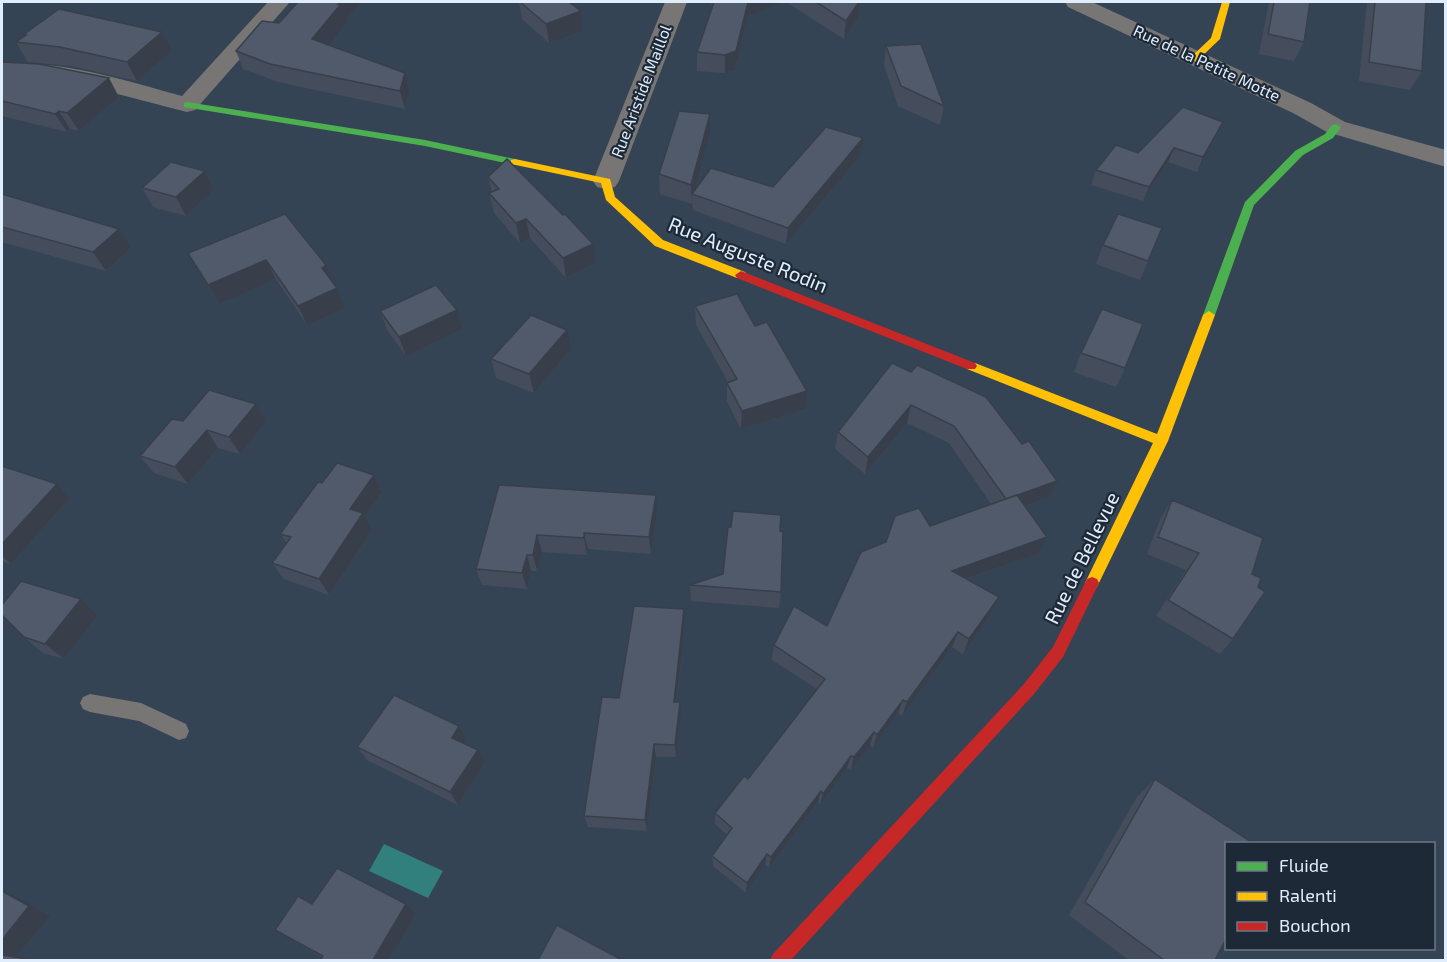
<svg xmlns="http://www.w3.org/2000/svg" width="1447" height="962" viewBox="0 0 1447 962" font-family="'Exo 2',sans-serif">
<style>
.water{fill:#31807e}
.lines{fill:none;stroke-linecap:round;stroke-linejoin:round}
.lane{fill:#787674;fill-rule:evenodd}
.street{fill:#787674;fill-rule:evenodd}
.fast{fill:#4caf50;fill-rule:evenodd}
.slow{fill:#ffc107;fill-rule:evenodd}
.jam{fill:#c62828;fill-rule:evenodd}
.wall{fill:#454d5c}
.shaded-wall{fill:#383f4b}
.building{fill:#505a6b;stroke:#383f4b;stroke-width:1.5}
.labels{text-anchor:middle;stroke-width:4.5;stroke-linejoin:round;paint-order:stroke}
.far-street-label{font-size:16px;fill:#e0edfc;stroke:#1d2937}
.street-label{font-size:20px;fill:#e0edfc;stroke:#1d2937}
</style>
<rect width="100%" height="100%" fill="#354454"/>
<!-- water -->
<polygon class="water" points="384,844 443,871 428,898 369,871"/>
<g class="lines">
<!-- lane -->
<polygon class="lane" points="90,694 141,703 186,724 189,731 186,738 179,740 139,721 90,712 83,709 80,703 83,697"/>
<!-- street -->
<g class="street">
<path d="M 268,2 L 290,2 L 195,110 L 187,112 C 122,96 70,77 2,78 L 2,64 C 63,60 123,80 182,96 Z"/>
<polygon points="665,2 687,2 619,181 615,187 606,189 597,187 593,181"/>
<polygon points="1065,2 1092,2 1311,103 1345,122 1446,150 1446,167 1327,132 1293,113 1068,7"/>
</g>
<!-- fast -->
<g class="fast">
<polygon points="187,102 425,140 515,159 520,162 515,165 425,146 184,107 184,103"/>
<polygon points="1336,124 1341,127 1333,138 1303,155 1254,205 1215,315 1209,319 1205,318 1203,315 1245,202 1295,151 1325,134 1332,125"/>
</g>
<!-- slow -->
<g class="slow">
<polygon points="1222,2 1230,2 1220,39 1197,61 1191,61 1191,57 1211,38"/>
<polygon points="515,159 610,179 615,197 663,240 745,272 747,275 745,278 737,278 655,246 606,200 601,183 511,164 511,160"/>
<polygon points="1209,311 1215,315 1168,441 1097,587 1092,589 1087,587 1085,583 1153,443 967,369 965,366 967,363 975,363 1157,434 1203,315"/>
</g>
<!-- jam -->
<g class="jam">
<polygon points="741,271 975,363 977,366 975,369 967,369 737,278 735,275"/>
<polygon points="1092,577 1097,579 1099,583 1063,657 1034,694 791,960 770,960 773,954 1024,684 1053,647 1087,579"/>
</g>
</g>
<!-- wall -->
<g class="wall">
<polygon points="298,2 361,2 346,19 347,22 328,45 405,73 410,91 405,109 278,82 243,69 236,51 279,23"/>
<polygon points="519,2 569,2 581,11 583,31 549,43 522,19"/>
<polygon points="708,2 784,2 748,16 735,69 725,73 697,71 697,52 713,5"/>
<polygon points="786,2 861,2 859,16 844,39"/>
<polygon points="1269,2 1310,2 1304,42 1294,61 1259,54"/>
<polygon points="1367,2 1426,2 1422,71 1410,90 1359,81"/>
<polygon points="23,35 172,51 137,81 71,66 28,62 16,42 25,37"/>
<polygon points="886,46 944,106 940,125 898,106 884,65"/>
<polygon points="2,62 119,97 79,131 70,129 67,132 2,116"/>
<polygon points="1223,122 1216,136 1197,172 1168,162 1143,201 1091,185 1096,170 1138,153"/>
<polygon points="710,134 696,189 773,187 861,155 786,244 693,210 692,202 692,204 660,194 659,174"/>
<polygon points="205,171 214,190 186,216 153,207 142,188"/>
<polygon points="488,177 596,263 566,278 530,238 520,243 494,213 489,193 492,192"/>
<polygon points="2,194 131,248 106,271 2,242"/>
<polygon points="285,214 335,285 345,308 307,325 276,279 219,304 188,253"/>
<polygon points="1103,245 1148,261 1140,280 1096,264"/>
<polygon points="695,306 805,409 741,429 727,401 727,383 728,382 696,325"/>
<polygon points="380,311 462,329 406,356 387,330"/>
<polygon points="571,349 534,393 496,378 491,359"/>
<polygon points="1081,353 1125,368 1116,387 1074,372"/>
<polygon points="892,363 1050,497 1025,506 1039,553 967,579 999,597 992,612 963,654 952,647 902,716 898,713 873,748 870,745 851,770 847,768 820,805 818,802 769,868 765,864 746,893 713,866 712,856 727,835 715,824 715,813 748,779 817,689 772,660 774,645 827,626 930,526 991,504 949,443 907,423 865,474 835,449 838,432"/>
<polygon points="256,404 266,422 240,454 218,448 188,484 154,473 140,456 183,421"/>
<polygon points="2,466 70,498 11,564 2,561"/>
<polygon points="374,475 382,492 365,517 372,530 329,595 284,579 272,563 287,543 280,534 322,483"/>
<polygon points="499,485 657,512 651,554 588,549 587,555 542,552 537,571 531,571 527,589 482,585 476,569"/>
<polygon points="1172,500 1263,538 1233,639 1220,654 1156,616 1186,570 1147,554 1161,517"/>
<polygon points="780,531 781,592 779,608 691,601 690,585 723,574"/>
<polygon points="81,599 98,615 64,659 43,653 24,637"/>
<polygon points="685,624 677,702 681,716 676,757 656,757 647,831 588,827 584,816 619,698"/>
<polygon points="459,726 466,740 464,744 485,763 458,805 367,760 357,747"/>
<polygon points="1155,779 1215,960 1129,960 1069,915 1137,797"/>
<polygon points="312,904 416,914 389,960 320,960 322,957 275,930"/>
</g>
<!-- shaded-wall -->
<g class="shaded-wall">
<polygon points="340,2 361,2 346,19 347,22 319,58 312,39"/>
<polygon points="748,2 784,2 748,16 735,69 725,73 725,55"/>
<polygon points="859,2 861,2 859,16 844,39 846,21"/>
<polygon points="581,11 583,31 549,43 546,24"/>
<polygon points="162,32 172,51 137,81 127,62"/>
<polygon points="405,73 410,91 405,109 400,91"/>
<polygon points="109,78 119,97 79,131 67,113"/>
<polygon points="59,111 70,129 67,132 55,114"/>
<polygon points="710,114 710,134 694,195 692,194 692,204 691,185"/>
<polygon points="1223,122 1216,136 1197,172 1203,157"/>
<polygon points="863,138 861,155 786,244 788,228"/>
<polygon points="1174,148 1168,162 1143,201 1149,187"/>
<polygon points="205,171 214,190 186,216 176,197"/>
<polygon points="526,219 530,238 520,243 516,223"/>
<polygon points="119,229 131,248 106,271 93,252"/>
<polygon points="593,244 596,263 566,278 563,258"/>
<polygon points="266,260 276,279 219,304 208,285"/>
<polygon points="326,265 335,285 322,268"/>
<polygon points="337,288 345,308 307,325 298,306"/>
<polygon points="457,310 462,329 406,356 399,337"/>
<polygon points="567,330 571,349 534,393 529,374"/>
<polygon points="807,391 805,409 741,429 742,411"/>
<polygon points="256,404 266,422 240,454 229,437"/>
<polygon points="911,405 907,423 865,474 868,457"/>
<polygon points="207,430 218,448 188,484 175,467"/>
<polygon points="374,475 382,492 365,517 372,530 329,595 319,579 350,509"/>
<polygon points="1057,481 1050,497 999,515 1006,499"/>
<polygon points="57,484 70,498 11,564 2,556 2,544"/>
<polygon points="656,495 657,512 651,554 649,537"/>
<polygon points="584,533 588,549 587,555 584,538"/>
<polygon points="537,535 542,552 537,571 533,555"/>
<polygon points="1047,537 1039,553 946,586 952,571"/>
<polygon points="527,555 531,571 527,589 522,573"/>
<polygon points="999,597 992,612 963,654 969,639"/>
<polygon points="81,599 98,615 64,659 45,644"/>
<polygon points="684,609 685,624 675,715 674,702"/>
<polygon points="958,632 952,647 902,716 907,702"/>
<polygon points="903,700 898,713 873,748 877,735"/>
<polygon points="680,702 681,716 676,757 675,745"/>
<polygon points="459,726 466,740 460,751 452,738"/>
<polygon points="874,732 870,745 851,770 854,757"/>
<polygon points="654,744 656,757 647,831 645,820"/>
<polygon points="478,750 485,763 458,805 450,792"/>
<polygon points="851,756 847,768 820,805 823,794"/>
<polygon points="821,791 818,802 769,868 771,857"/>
<polygon points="767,854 765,864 746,893 747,883"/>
<polygon points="2,891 21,899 50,916 13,960 2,957"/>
<polygon points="406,904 416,914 389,960 373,960"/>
</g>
<!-- building -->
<g class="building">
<polygon points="298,2 340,2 338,4 341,4 312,39 405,73 400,91 270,64 236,51 262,21 279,23"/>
<polygon points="520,2 569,2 581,11 546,24"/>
<polygon points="714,2 748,2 736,51 725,55 697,52"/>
<polygon points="816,2 859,2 846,21"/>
<polygon points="1274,2 1310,2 1304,42 1268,34"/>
<polygon points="1375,2 1426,2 1422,71 1369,62"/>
<polygon points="59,9 162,32 127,62 60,47 16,42 26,35 23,35"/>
<polygon points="921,44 944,106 901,86 886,46"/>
<polygon points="2,62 39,64 109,78 67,113 59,111 55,114 2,101"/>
<polygon points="1183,107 1223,122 1203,157 1174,148 1149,187 1096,170 1116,145 1138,153"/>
<polygon points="679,111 710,114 691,185 659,174"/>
<polygon points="826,127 863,138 788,228 692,194 711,168 773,187"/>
<polygon points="507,159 563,215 565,214 593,244 563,258 526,219 516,223 489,193 499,189 488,177"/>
<polygon points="171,162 205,171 176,197 142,188"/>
<polygon points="2,194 119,229 93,252 2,227"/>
<polygon points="285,214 326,265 322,268 337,288 298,306 266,260 208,285 188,253"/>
<polygon points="1118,214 1162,228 1148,261 1103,245"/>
<polygon points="436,285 457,310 399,337 380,311"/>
<polygon points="737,294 755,326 767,322 807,391 742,411 727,383 737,379 695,306"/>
<polygon points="1102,309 1143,324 1125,368 1081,353"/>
<polygon points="531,315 567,330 529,374 491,359"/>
<polygon points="892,363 911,372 917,365 986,397 1022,444 1029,441 1057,481 1006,499 954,426 911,405 868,457 838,432"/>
<polygon points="209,390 256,404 229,437 207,430 175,467 140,456 172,419 183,421"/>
<polygon points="337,463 374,475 350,509 363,513 319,579 272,563 291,537 280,534 318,482 322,483"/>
<polygon points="2,466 57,484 2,544"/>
<polygon points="499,485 656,495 649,537 584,533 584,538 537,535 533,555 527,555 522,573 476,569"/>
<polygon points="1017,495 1047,537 952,571 999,597 969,639 958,632 907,702 903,700 877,735 874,732 854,757 851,756 823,794 821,791 771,857 767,854 747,883 712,856 732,828 715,813 744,776 748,779 825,679 774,645 794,606 827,626 861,552 886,542 895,516 919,508 930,526"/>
<polygon points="1172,500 1263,538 1252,574 1261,578 1258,587 1265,592 1233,639 1168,600 1199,553 1158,537"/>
<polygon points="733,511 781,515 780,531 783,532 781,592 690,585 723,574 728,527 731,527"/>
<polygon points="21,581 81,599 45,644 24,637 2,615 2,605"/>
<polygon points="634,606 684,609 674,702 680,702 675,745 654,744 645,820 584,816 602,697 619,698"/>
<polygon points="394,695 459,726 452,738 478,750 450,792 357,747"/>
<polygon points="1155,779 1253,843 1227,843 1227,937 1215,960 1164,960 1085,902"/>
<polygon points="337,868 406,904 373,960 320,960 323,956 275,930 298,896 312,904"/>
<polygon points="2,891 29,906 2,940"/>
<polygon points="557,925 622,960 538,960"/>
<polygon points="2,955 34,960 2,960"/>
</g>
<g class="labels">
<!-- far-street labels -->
<g class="far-street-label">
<text transform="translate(1207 63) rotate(25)" y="6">Rue de la Petite Motte</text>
<text transform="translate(641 91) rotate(-69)" y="6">Rue Aristide Maillol</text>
</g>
<!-- street labels -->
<g class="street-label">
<text transform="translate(748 255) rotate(22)" y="7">Rue Auguste Rodin</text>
<text transform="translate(1082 558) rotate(-64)" y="7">Rue de Bellevue</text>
</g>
</g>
<!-- border -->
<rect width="1447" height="962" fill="none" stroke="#e0edfc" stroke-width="6"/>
<!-- legend -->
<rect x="1225" y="842" width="210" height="108" fill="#1d2937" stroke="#6b7786" stroke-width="1.5"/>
<rect x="1237" y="862" width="30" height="9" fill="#4caf50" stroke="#6b7786" stroke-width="1.5"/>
<text x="1279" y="872" font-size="18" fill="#e0edfc">Fluide</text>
<rect x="1237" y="892" width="30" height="9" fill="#ffc107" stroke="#6b7786" stroke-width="1.5"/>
<text x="1279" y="902" font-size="18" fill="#e0edfc">Ralenti</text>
<rect x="1237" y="922" width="30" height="9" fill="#c62828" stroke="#6b7786" stroke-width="1.5"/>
<text x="1279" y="932" font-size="18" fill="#e0edfc">Bouchon</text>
</svg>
